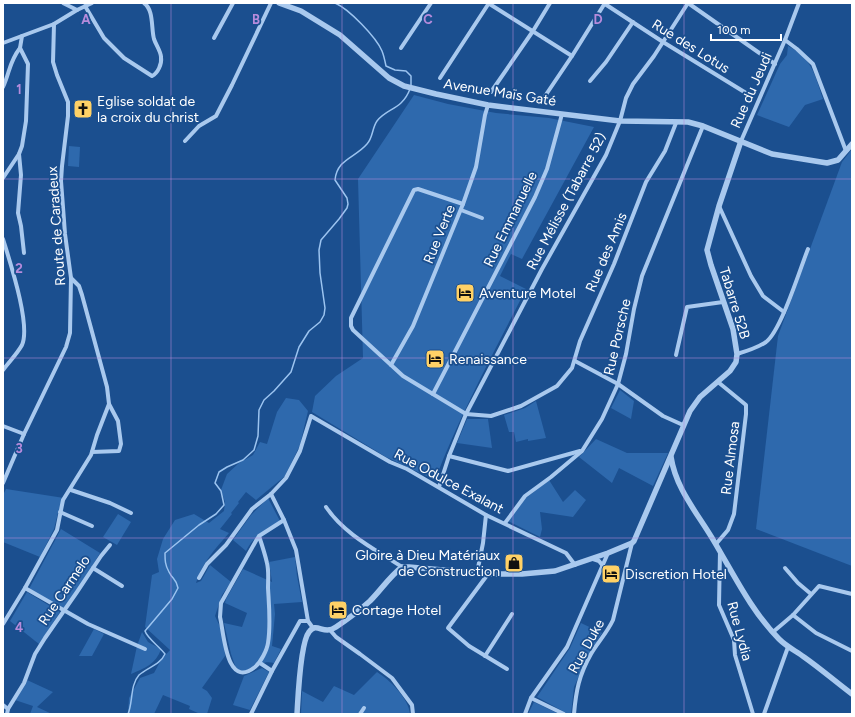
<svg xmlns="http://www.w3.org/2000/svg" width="855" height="717" viewBox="0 0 855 717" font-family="Figtree,sans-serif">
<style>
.green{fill:#2e69ad}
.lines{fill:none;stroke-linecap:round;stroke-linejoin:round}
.stream{stroke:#9cc4f0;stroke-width:1.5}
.minor{stroke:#a9c9ee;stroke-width:4}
.tertiary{stroke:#a9c9ee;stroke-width:5.5}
.grid{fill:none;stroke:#b68bdc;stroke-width:1;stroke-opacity:0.55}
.labels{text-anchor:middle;stroke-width:3.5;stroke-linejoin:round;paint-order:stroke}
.street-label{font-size:14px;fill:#fff;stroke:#1b4f8f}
.poi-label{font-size:14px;fill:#fff;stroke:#1b4f8f;text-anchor:start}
.grid-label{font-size:13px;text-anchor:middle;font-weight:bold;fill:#b68bdc;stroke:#1b4f8f;stroke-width:3.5;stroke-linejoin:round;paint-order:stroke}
</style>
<rect width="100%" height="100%" fill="#1b4f8f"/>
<!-- green -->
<g class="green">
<path d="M 788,46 C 812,58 815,75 823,99 L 805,105 L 789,127 L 757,115 L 780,64 L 787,55 Z"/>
<path d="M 414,95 L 448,104 L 496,113 L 549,118 L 594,127 L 522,259 L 511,254 L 500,276 L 526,289 C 494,352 460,414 435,480 L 386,457 L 312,412 L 315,396 L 336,376 L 363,358 L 358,179 Z"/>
<polygon points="69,146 80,147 79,167 68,166"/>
<polygon points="852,149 852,566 756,529 778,336 842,162"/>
<polygon points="620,390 634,401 631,419 611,408"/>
<path d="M 286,398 L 299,400 L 308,411 L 300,445 L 285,476 L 256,500 L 246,492 L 238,502 L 239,503 L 231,513 L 232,514 L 220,529 L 229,533 C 215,549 202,563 196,583 L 201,581 L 210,565 L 231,582 L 222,595 L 215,616 L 224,635 L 225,656 L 202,688 L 207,691 L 212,698 L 207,714 L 200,714 L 189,709 L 190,706 L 163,695 L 154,714 L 128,714 L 129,698 L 140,678 L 154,673 L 161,660 L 170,650 L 145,627 L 152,575 L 159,572 L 157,559 L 163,539 L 175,520 L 194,514 L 209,523 L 224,511 L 225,502 L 221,490 L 227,474 L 239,463 L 253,455 L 260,442 L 267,444 L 277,412 Z"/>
<polygon points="536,401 546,438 528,441 528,439 516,442 514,432 509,432 504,415 525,408"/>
<polygon points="467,419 488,419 492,448 457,443"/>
<polygon points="596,439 627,453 668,453 653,486 619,468 612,483 579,457"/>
<polygon points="549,480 563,502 575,490 586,500 573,517 540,512 542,529 540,537 508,521 526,498"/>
<polygon points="6,489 64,498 58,513 54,529 40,557 3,542 3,495"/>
<path d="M 268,498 L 280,521 C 265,530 254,535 246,551 L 233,540 L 251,515 Z"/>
<polygon points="118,514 131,522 117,545 103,537"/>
<polygon points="61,529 100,553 85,578 64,608 29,589"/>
<path d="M 295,557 L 297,576 L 302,602 L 274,604 L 275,614 L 272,646 L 281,649 L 274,663 C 257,659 253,675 237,671 L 231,654 L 224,623 L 242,627 L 247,613 L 225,603 L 226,599 L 243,569 L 272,582 L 269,562 Z"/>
<polygon points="27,592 60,612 39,644 10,621"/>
<polygon points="581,623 602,633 590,652 574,687 571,714 568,714 537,697 570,648"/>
<polygon points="94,629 104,634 92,656 79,656"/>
<path d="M 142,632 L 148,642 L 161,649 C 156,664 145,668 131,674 L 137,646 Z"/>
<polygon points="262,668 269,672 250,710 233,705 244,676"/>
<path d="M 377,672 C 390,680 409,699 410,714 L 301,714 L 302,691 L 323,702 L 334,686 L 354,695 Z"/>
<polygon points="27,680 53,692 37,707 52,714 30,714 33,706 15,700"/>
<polygon points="534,702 559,714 528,714"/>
</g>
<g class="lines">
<!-- stream -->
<g class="stream">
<path d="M 335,3 C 349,9 376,37 382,51 C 384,56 385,61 386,66 L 395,70 L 406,71 L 411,76 L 411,85"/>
<path d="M 128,714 C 133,703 130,685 139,675 C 148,667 160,665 165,654 C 160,647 147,638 145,631 L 172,599 L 178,588 C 176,578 173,580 169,572 C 165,565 165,560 165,553 L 199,525 L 216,514 L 224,505 L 221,491 L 215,483 L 219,472 L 227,467 L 243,460 L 254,450 L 258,436 L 259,410 L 264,400 L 274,391 L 291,372 L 299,347 L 309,331 L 320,322 L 324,315 L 325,308 L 320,273 L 319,250 L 321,240 L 339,219 L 347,208 L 348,204 L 347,198 L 335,180 C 337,159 355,158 367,144 C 373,138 372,128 377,121 C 387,108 402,110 410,89"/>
</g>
<!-- minor -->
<g class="minor">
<polyline points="63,3 77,10"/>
<polyline points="488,3 572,56"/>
<polyline points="688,3 775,64"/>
<polyline points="605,4 663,42 746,93"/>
<path d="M 85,6 L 104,38 L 124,58 L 152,76 C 158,73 162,64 161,57 C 161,52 156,45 154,39 C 151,28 154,10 144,3"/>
<polyline points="214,38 233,3"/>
<polyline points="785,40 797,49 813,64 846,151"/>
<polyline points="3,43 54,24 77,10 92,3"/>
<polyline points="401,48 431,3"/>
<polyline points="440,78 489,3"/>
<polyline points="590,81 606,62 633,22"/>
<path d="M 3,87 C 10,72 9,62 20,48"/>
<polyline points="491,92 533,31 550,3"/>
<polyline points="541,102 572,56 605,3"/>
<polyline points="185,141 199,126 216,116 232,85 271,3"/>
<polyline points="741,141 785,40 799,3"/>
<polyline points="19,154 21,175 18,213 21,226 24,253"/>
<polyline points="3,178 19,154 22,146 26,121 28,64 20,48 22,36"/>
<polyline points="463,204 418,189 414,190 351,318 351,326 353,330 403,376 466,414 491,416 521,406 557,386 572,368 580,341 614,264 646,182 665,151 676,123"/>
<polyline points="719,206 751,276 763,296 784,312"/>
<polyline points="461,210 482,218"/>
<path d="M 3,239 C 10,262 31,325 22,345 C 17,354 9,362 3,370"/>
<polyline points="71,278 79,286 82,295 107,387 109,404 118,421 121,444 119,451 92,452"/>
<path d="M 737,354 C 747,351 757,348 766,342 C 781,331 800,269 808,249"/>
<polyline points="676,355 687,307 723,302"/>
<polyline points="575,361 618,384 663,416 683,425"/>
<polyline points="391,365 413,326 463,204 476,167 485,115 488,105"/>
<polyline points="433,394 535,197 547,169 562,114"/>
<polyline points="3,426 24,434"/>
<polyline points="449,456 508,471 580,451"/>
<polyline points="3,483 24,434 66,347 70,333 71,278 65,234 61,181 62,166 68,116 68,102 57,75 53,62 54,24"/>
<polyline points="439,487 449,456 466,414 542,269 606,155 620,121 626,98 633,84 654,56 688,3"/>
<polyline points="71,490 110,503 131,513"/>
<polyline points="271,494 284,520 296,550 308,621"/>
<path d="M 326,507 C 344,534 376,550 402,567"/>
<polyline points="60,512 92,526"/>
<polyline points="505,523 525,496 551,477 582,451 602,419 618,384 626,354 634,309 642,276 703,126"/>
<path d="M 259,536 C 262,545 265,554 267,563 C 269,571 268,580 268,588 C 269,606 271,625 268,643 C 267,650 261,662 255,667 C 226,690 224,633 220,617 L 221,603 L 257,539 L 259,536 L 284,520"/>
<polyline points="716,544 728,530 734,514 746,414 746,405 718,382"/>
<polyline points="720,551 719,605 734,640 735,655 753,714"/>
<polyline points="593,559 599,561 603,566"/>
<polyline points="93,568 122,586"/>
<polyline points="785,568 798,583 811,594"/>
<polyline points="477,573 483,543 486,515"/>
<polyline points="488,574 448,628 469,646 507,669"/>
<polyline points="199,578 207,564 226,545 252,509 271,494 286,478 300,451 311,416 390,462 407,469 486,515 566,553 575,565"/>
<polyline points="25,588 88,624 145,649"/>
<polyline points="793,615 816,633 852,651"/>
<polyline points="3,624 25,588 57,530 63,500 91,455 97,435 109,404"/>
<polyline points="330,630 336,637 360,654 392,678 412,705 413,714"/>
<polyline points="773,632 793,615 819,586 852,594"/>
<polyline points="485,656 512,614"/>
<polyline points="260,663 272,671"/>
<polyline points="531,698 564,714"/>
<polyline points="3,705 8,709"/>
<polyline points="7,714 8,709 24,683 35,654 45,638 77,592 101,556 110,545"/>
<polyline points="251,714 272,671 300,621 308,621 313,628"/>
<polyline points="360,714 364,708"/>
<polyline points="525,714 531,698 567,647 608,553"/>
<path d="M 574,714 C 576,691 579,675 591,654 C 598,642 607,633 613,620 L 632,543"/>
<polyline points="764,714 788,647"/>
</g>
<!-- tertiary -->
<g class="tertiary">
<polyline points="279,3 301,11 340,35 389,78 404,86 436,94 488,105 620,121 688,122 703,126 772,154 827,163 838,160 852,144"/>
<path d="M 671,457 C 676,490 699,515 715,543 C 734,575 752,612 779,639 C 787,647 796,651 804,657 C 821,669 836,682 852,694"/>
<path d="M 297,714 C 298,699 300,643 309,632 C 317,621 323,636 336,627 C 348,619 360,610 370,601 C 381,590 390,576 402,567 L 409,567 L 488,574 L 522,574 L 555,571 L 608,553 L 632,543 L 634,541 L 690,411 L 700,397 L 730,371 L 736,362 L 737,354 L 733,329 L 711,265 L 707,250 L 719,206 L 741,141"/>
</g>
</g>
<!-- grid -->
<path class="grid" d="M 171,3 L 171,714M 342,3 L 342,714M 513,3 L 513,714M 684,3 L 684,714M 3,179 L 852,179M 3,358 L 852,358M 3,538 L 852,538"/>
<!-- icons -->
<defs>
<symbol id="church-square" viewBox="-11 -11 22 22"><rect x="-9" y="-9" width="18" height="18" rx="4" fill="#ffd166" stroke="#1b4f8f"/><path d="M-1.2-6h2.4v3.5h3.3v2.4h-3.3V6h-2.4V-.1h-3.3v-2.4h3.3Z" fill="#111"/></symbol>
<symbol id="hotel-square" viewBox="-11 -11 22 22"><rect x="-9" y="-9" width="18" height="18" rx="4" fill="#ffd166" stroke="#1b4f8f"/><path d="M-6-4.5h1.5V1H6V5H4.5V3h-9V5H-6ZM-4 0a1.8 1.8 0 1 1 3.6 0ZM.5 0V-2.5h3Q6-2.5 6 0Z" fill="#111"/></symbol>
<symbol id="shop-square" viewBox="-11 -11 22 22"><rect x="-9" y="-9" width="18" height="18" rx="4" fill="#ffd166" stroke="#1b4f8f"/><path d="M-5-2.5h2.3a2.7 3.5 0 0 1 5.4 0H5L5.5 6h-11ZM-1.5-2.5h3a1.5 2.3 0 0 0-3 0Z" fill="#111"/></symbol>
</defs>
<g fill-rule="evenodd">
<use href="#church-square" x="72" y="98" width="22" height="22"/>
<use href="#hotel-square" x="454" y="282" width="22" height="22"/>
<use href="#hotel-square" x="424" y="348" width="22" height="22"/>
<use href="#shop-square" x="503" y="552" width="22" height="22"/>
<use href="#hotel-square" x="600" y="563" width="22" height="22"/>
<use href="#hotel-square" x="327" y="599" width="22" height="22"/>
</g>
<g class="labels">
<!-- street labels -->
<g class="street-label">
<text transform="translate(691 46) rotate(32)" y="5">Rue des Lotus</text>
<text transform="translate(751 90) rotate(-66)" y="5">Rue du Jeudi</text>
<text transform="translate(500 92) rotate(9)" y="5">Avenue Maïs Gaté</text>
<text transform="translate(566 201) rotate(-62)" y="5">Rue Mélisse (Tabarre 52)</text>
<text transform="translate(510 219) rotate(-64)" y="5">Rue Emmanuelle</text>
<text transform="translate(56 226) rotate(-94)" y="5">Route de Caradeux</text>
<text transform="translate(439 234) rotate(-68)" y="5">Rue Verte</text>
<text transform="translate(606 252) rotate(-67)" y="5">Rue des Amis</text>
<text transform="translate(735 303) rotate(73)" y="5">Tabarre 52B</text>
<text transform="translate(617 337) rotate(-77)" y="5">Rue Porsche</text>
<text transform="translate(730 458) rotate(-83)" y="5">Rue Almosa</text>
<text transform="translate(449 481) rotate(28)" y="5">Rue Odulce Exalant</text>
<text transform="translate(64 590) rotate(-56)" y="5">Rue Carmelo</text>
<text transform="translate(740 631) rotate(75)" y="5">Rue Lydia</text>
<text transform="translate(586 646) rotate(-61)" y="5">Rue Duke</text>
</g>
<!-- poi labels -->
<g class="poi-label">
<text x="97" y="106">Eglise soldat de<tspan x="97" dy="16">la croix du christ</tspan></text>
<text x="479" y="298">Aventure Motel</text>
<text x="449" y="364">Renaissance</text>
<text x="500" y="560" text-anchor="end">Gloire à Dieu Matériaux<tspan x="500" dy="16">de Construction</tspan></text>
<text x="625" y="579">Discretion Hotel</text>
<text x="352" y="615">Cortage Hotel</text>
</g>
</g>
<g class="grid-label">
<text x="86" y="24">A</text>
<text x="256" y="24">B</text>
<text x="428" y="24">C</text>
<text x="598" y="24">D</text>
<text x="19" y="94">1</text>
<text x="19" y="273">2</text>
<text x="19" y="453">3</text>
<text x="19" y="632">4</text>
</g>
<!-- border -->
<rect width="855" height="717" fill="none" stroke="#ffffff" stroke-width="8"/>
<!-- scale -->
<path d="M711 34v6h70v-6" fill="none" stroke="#ffffff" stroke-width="2"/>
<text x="717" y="34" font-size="12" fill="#ffffff" stroke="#1b4f8f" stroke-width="3" paint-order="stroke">100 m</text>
</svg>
